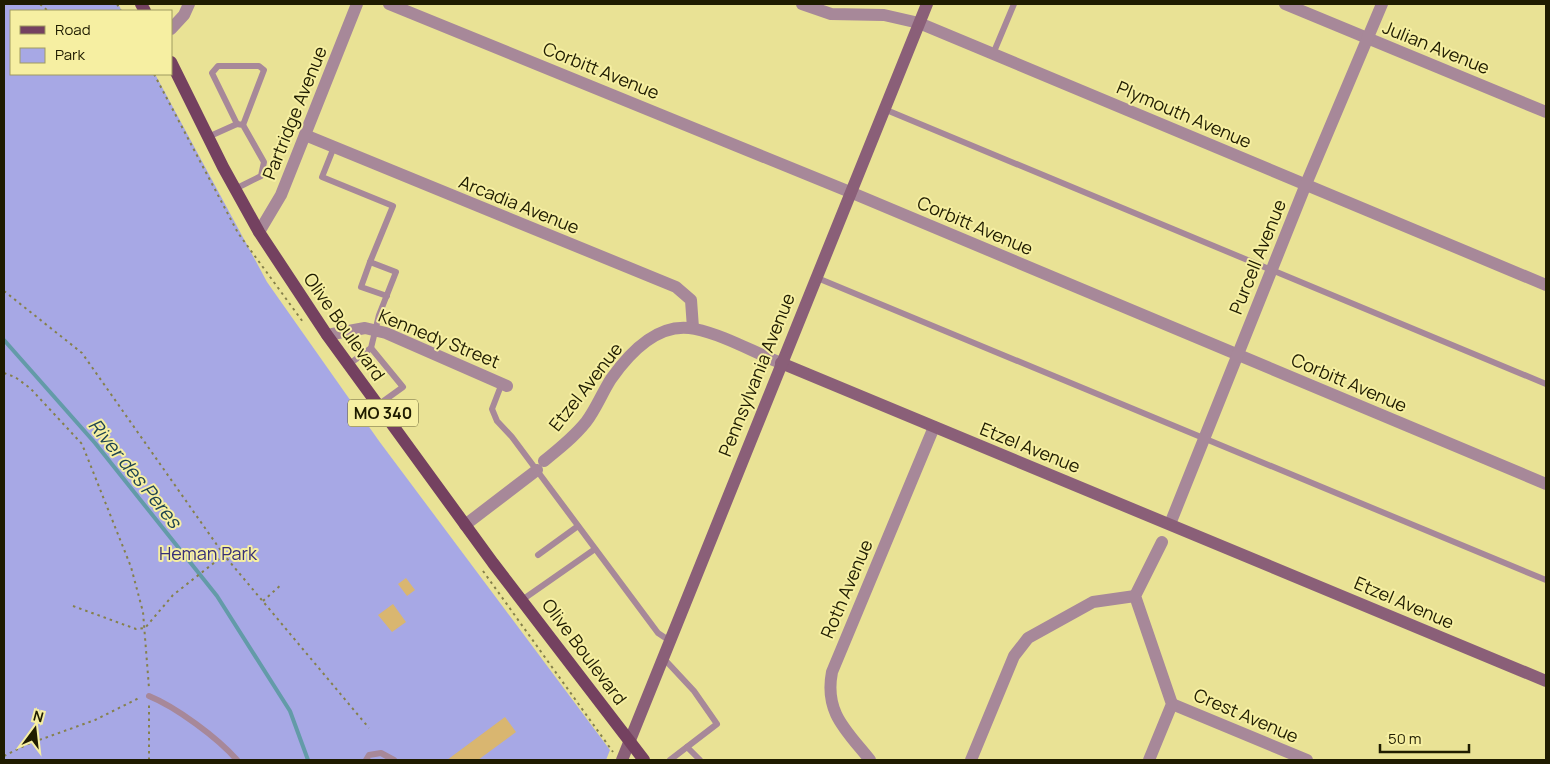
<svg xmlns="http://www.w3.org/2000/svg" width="1550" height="764" viewBox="0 0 1550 764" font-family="Manrope,sans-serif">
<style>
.green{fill:#a7a8e5}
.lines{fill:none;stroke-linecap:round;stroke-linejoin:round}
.stream{stroke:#639ba8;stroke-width:4}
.building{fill:#d9b670}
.path{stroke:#85804b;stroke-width:2;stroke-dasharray:2.5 4;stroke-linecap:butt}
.lane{stroke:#a78899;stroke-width:6}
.street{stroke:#a78899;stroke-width:12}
.secondary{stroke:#8a5f78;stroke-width:12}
.primary{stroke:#744160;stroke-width:12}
.labels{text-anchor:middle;stroke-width:4;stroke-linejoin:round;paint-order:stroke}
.shield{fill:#f6efa2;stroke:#605b31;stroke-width:1}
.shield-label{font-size:16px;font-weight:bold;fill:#1f1c00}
.street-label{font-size:18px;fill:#1f1c00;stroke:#f6efa2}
.park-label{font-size:18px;fill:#372f78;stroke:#f6efa2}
.water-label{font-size:19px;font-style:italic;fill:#1e4351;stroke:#f6efa2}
</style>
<rect width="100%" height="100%" fill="#e9e295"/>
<!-- green -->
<polygon class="green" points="4,4 118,4 122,11 11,11 11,74 155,74 267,282 379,441 610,750 606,760 4,760"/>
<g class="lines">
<!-- stream -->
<polyline class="stream" points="4,340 95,443 217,596 290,711 308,760"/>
</g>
<!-- building -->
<g class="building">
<polygon points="406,578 415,590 407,596 398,584"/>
<polygon points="393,604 406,622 392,632 378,615"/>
<polygon points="505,717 516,732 478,760 447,760"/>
</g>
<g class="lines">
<!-- path -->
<g class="path">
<polyline points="40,4 48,11"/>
<polyline points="117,4 121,11"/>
<polyline points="154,74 238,233 303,322"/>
<polyline points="4,291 82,353 224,555 369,728"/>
<polyline points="4,373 15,377 30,388 82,444 131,567 143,612 149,688"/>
<polyline points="483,571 613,752"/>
<polyline points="263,601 282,584"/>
<polyline points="73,606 136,629 145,628 173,595 224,555"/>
<polyline points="4,756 28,744 95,720 141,697"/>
<polyline points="149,760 149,705"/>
</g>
<!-- lane -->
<g class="lane">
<polyline points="993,54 1014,4"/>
<polyline points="884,109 1546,384"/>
<polyline points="237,124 212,73 218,66 259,66 264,70 243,125"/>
<polyline points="208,137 237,124 243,125 264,162 261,176 235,189"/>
<polyline points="334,147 322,177 393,206 370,262 396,272 379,315 371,348 348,365"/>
<polyline points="370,262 361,287 387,296"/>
<polyline points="815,277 1546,580"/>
<polyline points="371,348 403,387 378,405"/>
<polyline points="502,383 492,409 497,421 512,437 658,633 670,641"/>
<polyline points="538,555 578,526"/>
<polyline points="522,600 595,549"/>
<polyline points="662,660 667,662 694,691 717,724 670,760"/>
<path d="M 149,696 C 176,707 218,738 237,760"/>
<polyline points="687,747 700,760"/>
<polyline points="366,760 369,755 381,753 394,760"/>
</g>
<!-- street -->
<g class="street">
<polyline points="389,4 850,192 1546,484"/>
<polyline points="802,4 831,14 884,15 919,23 1546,285"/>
<polyline points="1285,4 1546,112"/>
<polyline points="171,29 184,15 189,4"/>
<polyline points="305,135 676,287 691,300 693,328"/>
<polyline points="259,232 281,195 357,4"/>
<polyline points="327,335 365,328 386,333 507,386"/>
<path d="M 544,461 C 559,449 574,437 586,422 C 596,409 602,393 611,379 C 630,352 659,321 695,329 C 724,335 753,352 781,363"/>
<polyline points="1170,524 1306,184 1382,4"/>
<polyline points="465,525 537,470"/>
<polyline points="1172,704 1307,760"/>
<path d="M 870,760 C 847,731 824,713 832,672 L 934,427"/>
<polyline points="971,760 1014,656 1028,638 1093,602 1135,596"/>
<polyline points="1149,760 1172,704 1135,596 1162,542"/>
</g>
<!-- secondary -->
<g class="secondary">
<polyline points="781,363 1546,681"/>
<polyline points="622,760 927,4"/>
</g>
<!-- primary -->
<g class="primary">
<polyline points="141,4 145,11"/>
<polyline points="171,62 223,167 259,232 327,335 493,563 644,760"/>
</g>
</g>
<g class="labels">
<!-- shield labels -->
<rect class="shield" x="348" y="399.5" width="70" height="27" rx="4"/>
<g class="shield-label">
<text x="383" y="419">MO 340</text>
</g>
<!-- street labels -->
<g class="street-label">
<text transform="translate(1436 48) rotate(22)" y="6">Julian Avenue</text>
<text transform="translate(601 71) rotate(22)" y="6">Corbitt Avenue</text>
<text transform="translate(295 113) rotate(-68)" y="6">Partridge Avenue</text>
<text transform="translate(1184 115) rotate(23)" y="6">Plymouth Avenue</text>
<text transform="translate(519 205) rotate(22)" y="6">Arcadia Avenue</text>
<text transform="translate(975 226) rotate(23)" y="6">Corbitt Avenue</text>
<text transform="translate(1258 257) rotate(-68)" y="6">Purcell Avenue</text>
<text transform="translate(344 327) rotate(55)" y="6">Olive Boulevard</text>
<text transform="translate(439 339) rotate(22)" y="6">Kennedy Street</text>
<text transform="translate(757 375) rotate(-68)" y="6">Pennsylvania Avenue</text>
<text transform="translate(1349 383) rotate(23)" y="6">Corbitt Avenue</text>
<text transform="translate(586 387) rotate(-52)" y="6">Etzel Avenue</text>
<text transform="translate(1030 448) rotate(22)" y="6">Etzel Avenue</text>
<text transform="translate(847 589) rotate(-67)" y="6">Roth Avenue</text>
<text transform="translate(1404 603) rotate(23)" y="6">Etzel Avenue</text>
<text transform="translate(584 652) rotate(53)" y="6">Olive Boulevard</text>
<text transform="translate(1246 716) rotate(23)" y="6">Crest Avenue</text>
</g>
<!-- park labels -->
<g class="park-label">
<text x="208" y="560">Heman Park</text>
</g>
<!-- water labels -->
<g class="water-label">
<text transform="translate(135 473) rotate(51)" y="7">River des Peres</text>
</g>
</g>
<!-- border -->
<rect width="1550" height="764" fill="none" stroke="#1f1c00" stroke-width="10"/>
<!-- legend -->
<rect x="10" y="10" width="162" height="65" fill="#f6efa2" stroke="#a09b61"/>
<rect x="20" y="26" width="25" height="8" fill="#744160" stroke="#a09b61"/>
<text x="55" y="35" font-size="15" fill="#1f1c00">Road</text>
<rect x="20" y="48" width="25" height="15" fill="#a7a8e5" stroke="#a09b61"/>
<text x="55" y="60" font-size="15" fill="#1f1c00">Park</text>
<!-- north arrow -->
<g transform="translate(35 729) rotate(15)" stroke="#f6efa2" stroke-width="4" paint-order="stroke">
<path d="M0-4L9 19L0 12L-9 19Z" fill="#1f1c00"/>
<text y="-8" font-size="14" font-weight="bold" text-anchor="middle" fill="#1f1c00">N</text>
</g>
<!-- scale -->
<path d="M1380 744v8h89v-8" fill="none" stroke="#1f1c00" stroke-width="2.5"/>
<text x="1388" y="744" font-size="15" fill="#1f1c00" stroke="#f6efa2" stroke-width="4" paint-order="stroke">50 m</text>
</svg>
